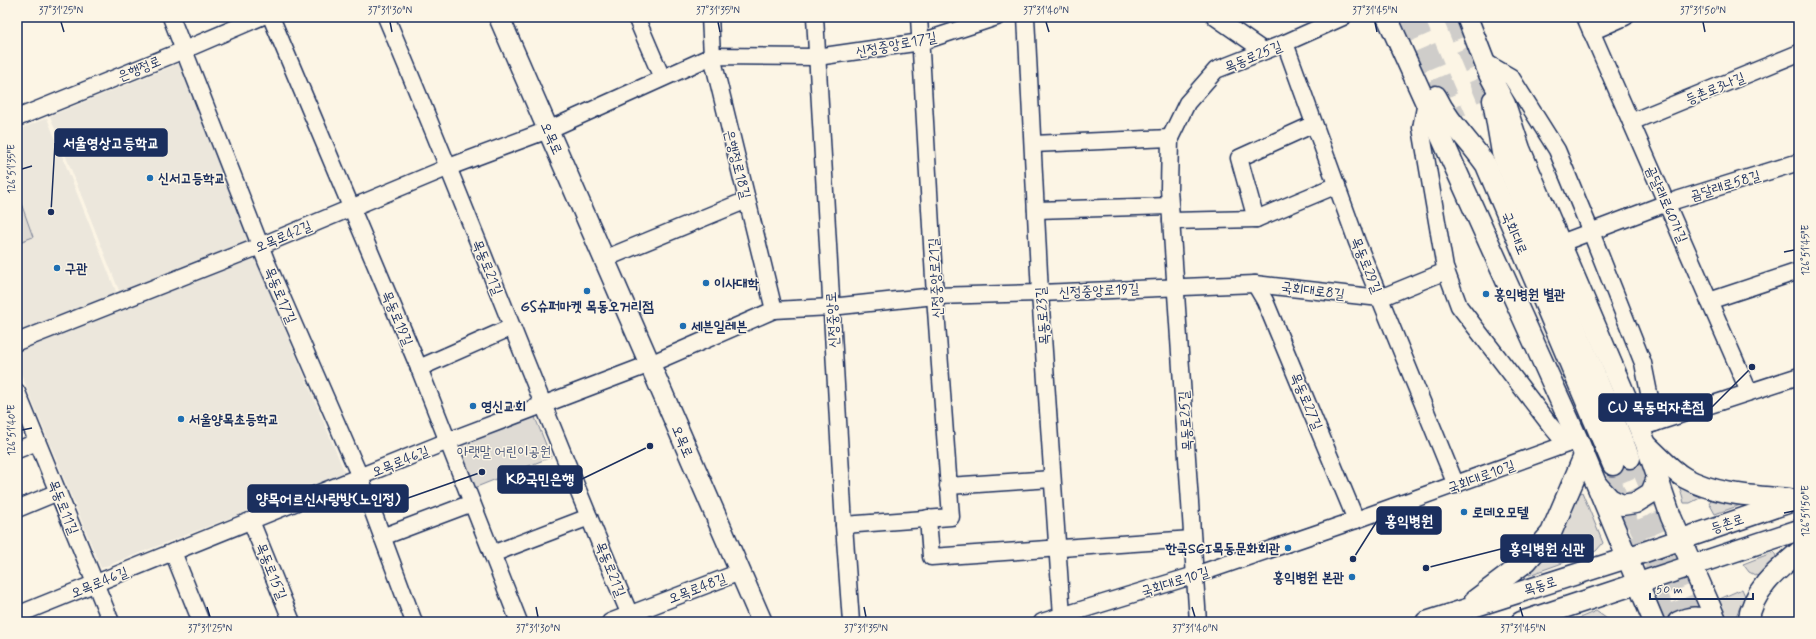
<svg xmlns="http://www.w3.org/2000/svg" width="1816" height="639" viewBox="0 0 1816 639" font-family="Mynerve,'Poor Story',sans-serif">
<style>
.built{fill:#ece7dc}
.green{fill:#dfdbd4;stroke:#7d8599}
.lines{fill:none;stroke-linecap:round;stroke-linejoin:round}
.major-tunnel{stroke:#cfcdca;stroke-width:20;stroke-dasharray:20 10;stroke-linecap:butt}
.highway-tunnel{stroke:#cfcdca;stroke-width:22;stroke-dasharray:22 11;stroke-linecap:butt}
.minor-casing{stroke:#1b2f5e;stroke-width:19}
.major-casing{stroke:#1b2f5e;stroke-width:23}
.minor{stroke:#fcf5e5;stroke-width:16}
.major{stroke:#fcf5e5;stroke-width:20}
.ticks{fill:none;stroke:#1b2f5e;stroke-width:1.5}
.poi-dot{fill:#1f6fb2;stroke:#fcf5e5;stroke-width:1.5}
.labels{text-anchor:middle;stroke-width:3;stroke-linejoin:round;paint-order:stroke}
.street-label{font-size:14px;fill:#1b2f5e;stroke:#fcf5e5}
.poi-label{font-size:14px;font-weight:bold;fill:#1b2f5e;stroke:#fcf5e5;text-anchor:start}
.park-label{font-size:14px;fill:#425176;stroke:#fcf5e5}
.leader{fill:none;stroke:#1b2f5e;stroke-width:1.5}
.callout-dot{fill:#1b2f5e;stroke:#fcf5e5;stroke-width:1.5}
.callout{fill:#1b2f5e;stroke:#1b2f5e;stroke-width:1.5}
.callout-label{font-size:15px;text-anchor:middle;font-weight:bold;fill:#fff}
.neatline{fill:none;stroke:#1b2f5e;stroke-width:1.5}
.ticks-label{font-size:10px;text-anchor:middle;fill:#1b2f5e}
</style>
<rect width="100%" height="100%" fill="#fcf5e5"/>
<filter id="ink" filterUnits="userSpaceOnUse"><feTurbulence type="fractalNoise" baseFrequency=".025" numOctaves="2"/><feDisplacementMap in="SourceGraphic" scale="8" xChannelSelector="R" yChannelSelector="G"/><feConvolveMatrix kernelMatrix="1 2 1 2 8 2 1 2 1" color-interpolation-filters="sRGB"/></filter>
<g filter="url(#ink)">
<!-- built -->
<g class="built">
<polygon points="180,63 249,241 120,293 50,116"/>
<polygon points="47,118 117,294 17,334 17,130"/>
<polygon points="255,258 345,473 101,568 17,364 17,352"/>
</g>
<!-- green -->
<g class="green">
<polygon points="17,192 33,237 17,243"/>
<polygon points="534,415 551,457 474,488 457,446"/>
<polygon points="1679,485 1703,490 1700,498 1690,503 1684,503"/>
<polygon points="1582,492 1603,543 1596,551 1529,575 1527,570 1575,496"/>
<polygon points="1714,495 1752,501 1715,514 1709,503"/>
<polygon points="1774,552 1776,556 1770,565 1757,576 1749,572 1743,564"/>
<path d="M 1742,589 L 1745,596 C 1742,605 1736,612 1735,622 L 1724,622 L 1715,601 Z"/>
<polygon points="1596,611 1610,621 1609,622 1570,622"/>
</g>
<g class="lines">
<!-- major-tunnel -->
<g class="major-tunnel">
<polyline points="1630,458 1700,622"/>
<polyline points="1613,465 1680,622"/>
</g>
<!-- highway-tunnel -->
<g class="highway-tunnel">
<polyline points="1412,17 1456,119"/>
<polyline points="1454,17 1497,121"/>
<polyline points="1628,433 1658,505"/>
<polyline points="1595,445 1668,622"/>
</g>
<defs>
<g id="minor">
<polyline points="171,17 267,263 360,477 414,622"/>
<polyline points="271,17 419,368 519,622"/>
<path d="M 386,17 C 471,217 547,422 633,622"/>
<polyline points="636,17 662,78"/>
<polyline points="710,17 712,56 774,310"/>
<polyline points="815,17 844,525 851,622"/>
<polyline points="1026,17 1040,293 1062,616"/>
<polyline points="1215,17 1264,51"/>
<polyline points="1585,17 1749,392"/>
<polyline points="1591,32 1625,17"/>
<polyline points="1285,43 1357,242 1456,485"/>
<polyline points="1485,62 1511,77 1557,150 1591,232 1643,363 1655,423"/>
<polyline points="1426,102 1421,128 1445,268 1459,306 1550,425 1566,444"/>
<polyline points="17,118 184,50 261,17"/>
<polyline points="1631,122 1799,53"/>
<polyline points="1033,144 1170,138"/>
<polyline points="1036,210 1170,206"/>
<polyline points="1256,219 1239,158 1314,124"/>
<polyline points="1171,221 1256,219 1337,185"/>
<polyline points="1561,243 1667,203 1799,162"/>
<polyline points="604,259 747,200"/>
<polyline points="1255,284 1265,301 1356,520"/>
<polyline points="1709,301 1799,271"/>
<polyline points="17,342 260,246 449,167 548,130 712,56 817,57 921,42 997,17"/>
<polyline points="419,368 512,327"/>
<polyline points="17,392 111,622"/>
<polyline points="1646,426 1799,376"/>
<polyline points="17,450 37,442"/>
<polyline points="948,486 1052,479"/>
<polyline points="17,509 58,492"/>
<polyline points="928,518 931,557 1192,539"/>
<polyline points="251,521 292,622"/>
<polyline points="844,525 951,517 935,296 919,17"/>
<polyline points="382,537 472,503"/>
<polyline points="173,552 201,622"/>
<polyline points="492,554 589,517"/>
<polyline points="17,615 448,441 650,364 774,310 831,307 935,296 1040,293 1255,284 1380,298 1446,271"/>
<polyline points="610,622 740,572"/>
<polyline points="1042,622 1195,575 1356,520 1578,440"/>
<polyline points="1198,622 1169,189 1170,138 1187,103 1216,70 1285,43 1343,17"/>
</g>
<g id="major">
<polyline points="499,17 762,622"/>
<polyline points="1387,17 1578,440 1654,622"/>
<polyline points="1467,17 1489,74 1505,104 1520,149 1646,444 1671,517 1717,622"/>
<path d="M 1436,96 C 1449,123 1469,140 1486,165 L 1613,465"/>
<polyline points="1493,100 1502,153 1630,458"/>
<path d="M 1648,446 C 1660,457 1671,470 1685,478 C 1716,495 1755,496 1789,499"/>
<polyline points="1598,486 1610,499 1622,505 1635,503 1651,493 1657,478"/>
<polyline points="1475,600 1527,561 1551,533 1584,456"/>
<polyline points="1426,622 1627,558 1799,499"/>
<polyline points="1521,622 1799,530"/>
<path d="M 1678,622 C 1688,617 1700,615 1710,622"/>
<path d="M 1748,622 C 1753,590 1775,572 1799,552"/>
</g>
</defs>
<!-- minor casing -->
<use href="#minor" class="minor-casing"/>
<!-- major casing -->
<use href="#major" class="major-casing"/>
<!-- minor -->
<use href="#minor" class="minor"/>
<!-- major -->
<use href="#major" class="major"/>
</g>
</g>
<!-- ticks -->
<path class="ticks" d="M 61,22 L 64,32M 390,22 L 392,32M 718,22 L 720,32M 1046,22 L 1049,32M 1375,22 L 1377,32M 1703,22 L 1705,32M 22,169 L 32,166M 1784,252 L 1794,250M 22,430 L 32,428M 1784,513 L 1794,511M 207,607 L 210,617M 536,607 L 538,617M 864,607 L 866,617M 1192,607 L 1195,617M 1520,607 L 1523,617"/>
<!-- markers -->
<g class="poi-dot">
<circle cx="150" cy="178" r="4"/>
<circle cx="57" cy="268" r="4"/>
<circle cx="706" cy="283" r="4"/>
<circle cx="587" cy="291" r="4"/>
<circle cx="1486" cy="294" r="4"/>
<circle cx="683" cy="326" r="4"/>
<circle cx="473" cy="406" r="4"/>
<circle cx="181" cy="419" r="4"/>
<circle cx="1464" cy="512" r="4"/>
<circle cx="1288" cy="548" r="4"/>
<circle cx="1352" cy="577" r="4"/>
</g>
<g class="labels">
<!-- street labels -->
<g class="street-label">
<text transform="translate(896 44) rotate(-11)" y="5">신정중앙로17길</text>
<text transform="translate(1253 56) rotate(-22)" y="5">목동로25길</text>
<text transform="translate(139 68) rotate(-22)" y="5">은행정로</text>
<text transform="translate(1715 88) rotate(-22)" y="5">등촌로3나길</text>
<text transform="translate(552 138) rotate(66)" y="5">오목로</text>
<text transform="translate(738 164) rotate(76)" y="5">은행정로18길</text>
<text transform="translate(1725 185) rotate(-17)" y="5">곰달래로58길</text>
<text transform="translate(1667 204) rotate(66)" y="5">곰달래로60가길</text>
<text transform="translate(1515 233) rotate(67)" y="5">국회대로</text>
<text transform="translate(283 236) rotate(-23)" y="5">오목로42길</text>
<text transform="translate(1367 265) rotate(68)" y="5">목동로29길</text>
<text transform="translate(488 267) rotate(68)" y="5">목동로21길</text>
<text transform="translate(935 278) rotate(-93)" y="5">신정중앙로21길</text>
<text transform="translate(1099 290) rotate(-3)" y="5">신정중앙로19길</text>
<text transform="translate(1313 290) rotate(7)" y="5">국회대로8길</text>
<text transform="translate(281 295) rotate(67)" y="5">목동로17길</text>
<text transform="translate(1042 316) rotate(-94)" y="5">목동로23길</text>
<text transform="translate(398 318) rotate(67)" y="5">목동로19길</text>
<text transform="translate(832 320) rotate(-93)" y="5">신정중앙로</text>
<text transform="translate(1307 401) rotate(67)" y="5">목동로27길</text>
<text transform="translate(1185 421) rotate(-94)" y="5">목동로25길</text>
<text transform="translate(683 441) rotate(67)" y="5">오목로</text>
<text transform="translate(400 461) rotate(-22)" y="5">오목로46길</text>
<text transform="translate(1481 476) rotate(-20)" y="5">국회대로10길</text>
<text transform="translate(64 507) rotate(68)" y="5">목동로11길</text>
<text transform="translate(1727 523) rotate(-18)" y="5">등촌로</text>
<text transform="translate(611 569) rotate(68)" y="5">목동로21길</text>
<text transform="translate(272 571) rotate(68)" y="5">목동로15길</text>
<text transform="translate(1175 581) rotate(-17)" y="5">국회대로10길</text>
<text transform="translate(99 582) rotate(-22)" y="5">오목로46길</text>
<text transform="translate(1540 585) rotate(-17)" y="5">목동로</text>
<text transform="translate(697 588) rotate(-21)" y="5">오목로48길</text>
</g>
<!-- poi labels -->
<g class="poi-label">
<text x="158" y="183">신서고등학교</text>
<text x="65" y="273">구관</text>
<text x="714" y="288">이사대학</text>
<text x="1494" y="299">홍익병원 별관</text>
<text x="587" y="311" text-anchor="middle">GS슈퍼마켓 목동오거리점</text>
<text x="691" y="331">세븐일레븐</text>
<text x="481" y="411">영신교회</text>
<text x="189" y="424">서울양목초등학교</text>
<text x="1472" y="517">로데오모텔</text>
<text x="1280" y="553" text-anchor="end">한국SGI목동문화회관</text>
<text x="1344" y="582" text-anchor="end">홍익병원 본관</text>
</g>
<!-- park labels -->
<g class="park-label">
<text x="504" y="456">아랫말 어린이공원</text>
</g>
</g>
<!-- callouts -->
<path class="leader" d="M51 212L55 143M1752 367L1712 407M650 446L582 479M482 472L408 498M1353 559L1377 521M1426 568L1501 549"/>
<g class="callout-dot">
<circle cx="51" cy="212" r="4"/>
<circle cx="1752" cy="367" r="4"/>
<circle cx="650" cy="446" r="4"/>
<circle cx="482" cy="472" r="4"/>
<circle cx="1353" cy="559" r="4"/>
<circle cx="1426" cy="568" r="4"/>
</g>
<g class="callout">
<rect x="55" y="129" width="112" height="27" rx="4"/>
<rect x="1599" y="394" width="113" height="27" rx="4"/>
<rect x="498" y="466" width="84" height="27" rx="4"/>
<rect x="248" y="485" width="160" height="27" rx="4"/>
<rect x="1377" y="507" width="64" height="27" rx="4"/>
<rect x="1501" y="535" width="92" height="27" rx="4"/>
</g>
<g class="callout-label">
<text x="111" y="148">서울영상고등학교</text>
<text x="1656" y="412">CU 목동먹자촌점</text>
<text x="540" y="484">KB국민은행</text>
<text x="328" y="504">양목어르신사랑방(노인정)</text>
<text x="1409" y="526">홍익병원</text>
<text x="1547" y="554">홍익병원 신관</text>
</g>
<!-- margin -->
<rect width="1816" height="639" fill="none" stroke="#fcf5e5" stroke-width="44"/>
<!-- scale -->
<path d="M1650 593v6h103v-6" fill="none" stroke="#1b2f5e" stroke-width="2"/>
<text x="1656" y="593" font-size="12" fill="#1b2f5e" stroke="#fcf5e5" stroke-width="3" paint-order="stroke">50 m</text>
<rect x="22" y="22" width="1772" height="595" class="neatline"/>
<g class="ticks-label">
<text x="61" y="14">37°31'25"N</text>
<text x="390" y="14">37°31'30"N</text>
<text x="718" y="14">37°31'35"N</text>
<text x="1046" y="14">37°31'40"N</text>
<text x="1375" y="14">37°31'45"N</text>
<text x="1703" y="14">37°31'50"N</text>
<text transform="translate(11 169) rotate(-90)" y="4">126°51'35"E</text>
<text transform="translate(1805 250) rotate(-90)" y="4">126°51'45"E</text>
<text transform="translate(11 430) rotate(-90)" y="4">126°51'40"E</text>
<text transform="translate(1805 511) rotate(-90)" y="4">126°51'50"E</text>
<text x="210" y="632">37°31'25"N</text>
<text x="538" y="632">37°31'30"N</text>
<text x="866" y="632">37°31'35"N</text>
<text x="1195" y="632">37°31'40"N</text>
<text x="1523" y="632">37°31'45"N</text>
</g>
</svg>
